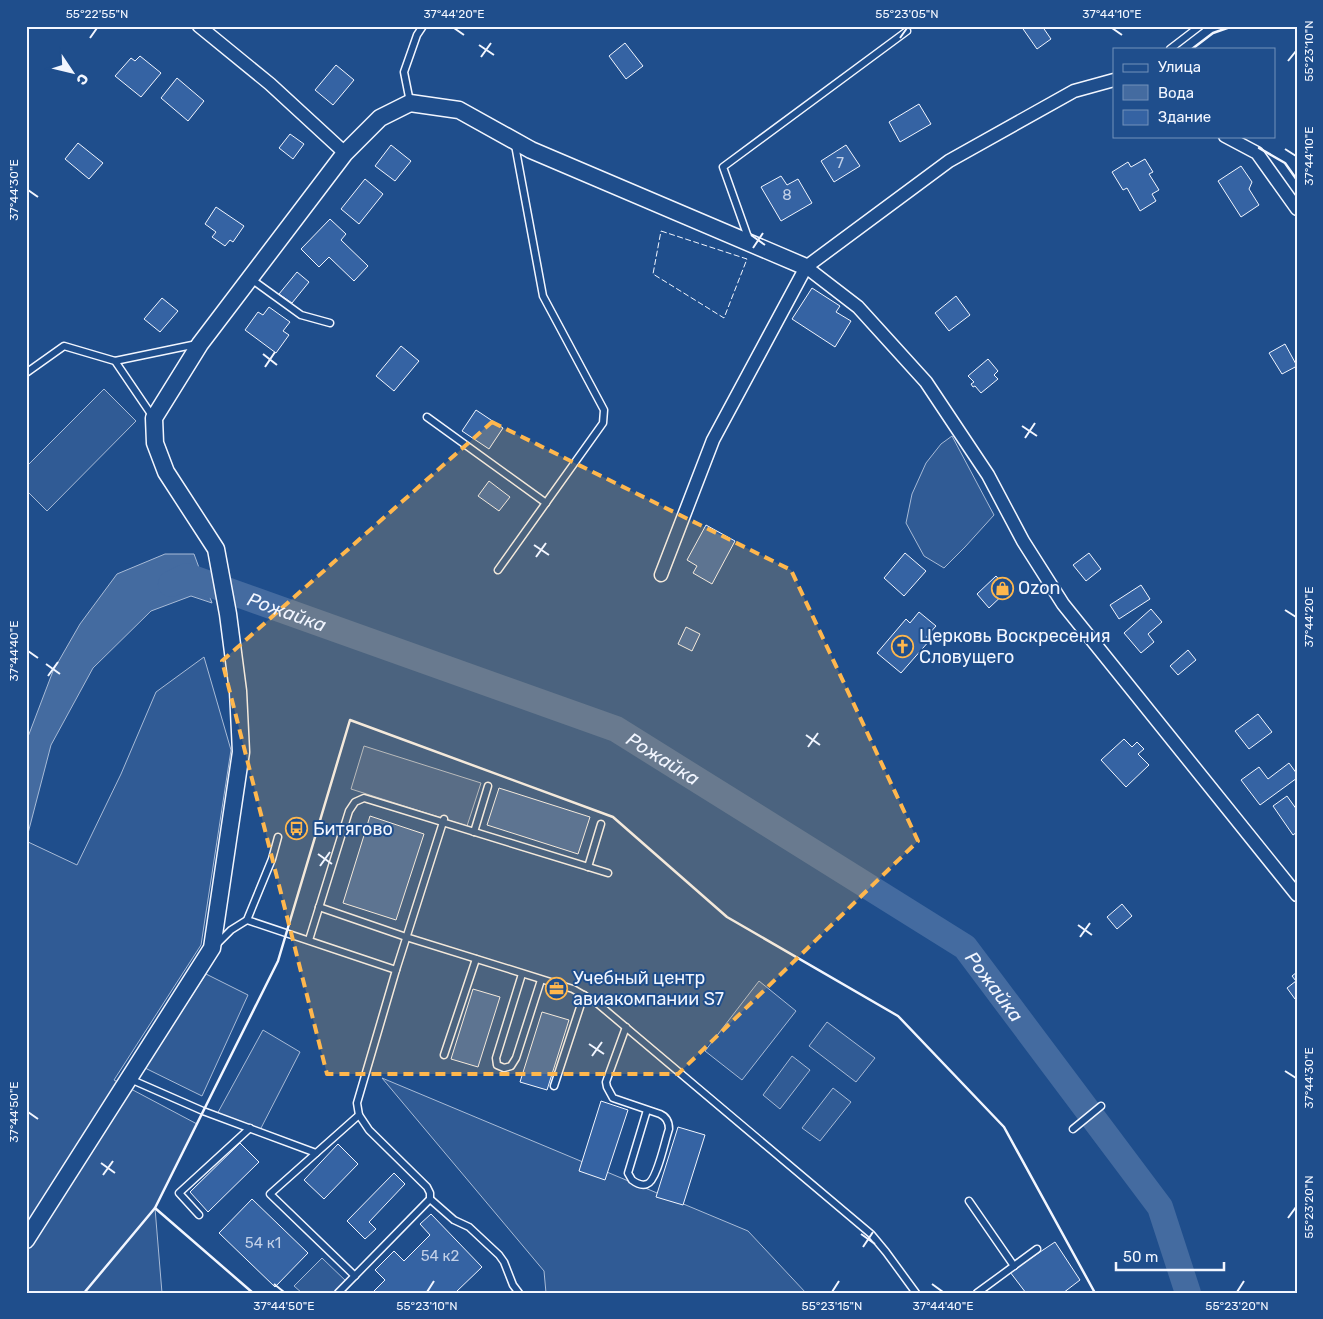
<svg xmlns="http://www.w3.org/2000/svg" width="1323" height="1319" viewBox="0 0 1323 1319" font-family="Rubik,sans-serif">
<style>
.built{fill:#305b95;stroke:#a8bbd7}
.water{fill:#446ba0;stroke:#a8bbd7}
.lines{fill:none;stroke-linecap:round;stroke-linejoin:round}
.river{stroke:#446ba0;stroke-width:26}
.building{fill:#3563a3;stroke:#f2f6ff}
.service-casing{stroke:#f2f6ff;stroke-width:9}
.minor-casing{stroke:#f2f6ff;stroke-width:15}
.tertiary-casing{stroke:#f2f6ff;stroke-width:19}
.service{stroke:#1f4e8c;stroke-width:6}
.minor{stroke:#1f4e8c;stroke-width:12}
.tertiary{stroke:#1f4e8c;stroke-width:16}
.fence{stroke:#f2f6ff;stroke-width:1;stroke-dasharray:6 2.5;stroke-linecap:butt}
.wall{stroke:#f2f6ff;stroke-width:2.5}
.marked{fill:#ffb74d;fill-opacity:0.2;stroke:#ffb74d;stroke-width:4;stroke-dasharray:10 6;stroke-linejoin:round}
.ticks{fill:none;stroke:#f2f6ff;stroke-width:2}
.labels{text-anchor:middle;stroke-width:4;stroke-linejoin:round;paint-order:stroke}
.number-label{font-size:15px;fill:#c3d1e8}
.poi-label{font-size:18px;fill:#f2f6ff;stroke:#1f4e8c;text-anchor:start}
.water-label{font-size:19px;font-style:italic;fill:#f2f6ff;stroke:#1f4e8c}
.neatline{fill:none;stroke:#f2f6ff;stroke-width:2}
.ticks-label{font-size:12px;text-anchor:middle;fill:#f2f6ff}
</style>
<rect width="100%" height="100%" fill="#1f4e8c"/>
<!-- built -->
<g class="built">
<polygon points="104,389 136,421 47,511 26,490 26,467"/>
<polygon points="952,436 994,515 965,547 944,568 924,556 906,523 912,494 926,463 941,444"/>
<polygon points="204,657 231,750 201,945 114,1080 197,1124 155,1208 162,1293 26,1293 26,841 77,865 121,774 156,692"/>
<polygon points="364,746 481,783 467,826 351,789"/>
<polygon points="206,974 248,995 202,1096 145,1068"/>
<polygon points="759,981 796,1011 742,1080 705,1051"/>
<polygon points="827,1022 875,1058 856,1082 809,1046"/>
<polygon points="263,1030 300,1052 259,1132 216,1116"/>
<polygon points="792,1056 810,1070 780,1109 763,1095"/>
<polygon points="382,1078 748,1231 806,1293 546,1293 544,1271"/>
<polygon points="833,1088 851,1102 820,1141 802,1128"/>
<polygon points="322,1258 348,1283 338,1293 302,1293 294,1286"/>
</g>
<!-- water -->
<polygon class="water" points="165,554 194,554 212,603 191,596 151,611 93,668 51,745 26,841 26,742 53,671 80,624 117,574"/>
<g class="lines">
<!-- river -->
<path class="river" id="s1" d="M 171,584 L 187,576 L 616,729 L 965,947 L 1160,1207 L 1188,1293"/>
</g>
<!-- building -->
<g class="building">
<polygon points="1021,26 1042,26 1051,39 1037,49"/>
<polygon points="625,43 643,66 626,79 609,56"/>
<polygon points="140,56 161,73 141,97 115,76 131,58 135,61"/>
<polygon points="336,65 354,80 333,105 315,90"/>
<polygon points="177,78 204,101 188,121 161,98"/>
<polygon points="919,104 931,124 900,142 889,122"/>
<polygon points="290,134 304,144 293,159 279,148"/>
<polygon points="78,143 103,163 89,179 65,159"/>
<polygon points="391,145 411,161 395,181 375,166"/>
<polygon points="846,145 860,166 834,182 821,161"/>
<polygon points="1145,159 1153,172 1149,174 1159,190 1152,194 1156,201 1140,211 1127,188 1123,190 1112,172 1128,162 1131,167"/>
<polygon points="1241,166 1252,182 1249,189 1259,205 1241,217 1218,181"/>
<polygon points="781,176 787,185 798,179 812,203 781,221 761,187"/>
<polygon points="365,179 383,194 359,224 341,209"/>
<polygon points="216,207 244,226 233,242 230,240 225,246 212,237 216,232 205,224"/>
<polygon points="330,219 346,234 341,240 368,266 354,281 329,257 319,267 301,249"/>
<polygon points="297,272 309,282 292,303 279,294"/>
<polygon points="812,288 840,306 836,312 851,321 835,347 792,319"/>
<polygon points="956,296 970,315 949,331 935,313"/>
<polygon points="162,298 178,311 160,332 144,319"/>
<polygon points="269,307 290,322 283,331 289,335 276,353 245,330 258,312 263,315"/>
<polygon points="1285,344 1297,366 1282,374 1269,353"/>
<polygon points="401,346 419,361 394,391 376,376"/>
<polygon points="988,359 998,371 994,375 998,379 981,393 975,386 973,387 971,384 974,382 968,376"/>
<polygon points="476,410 503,428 489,449 462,431"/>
<polygon points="489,481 510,497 499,511 478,496"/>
<polygon points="706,525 735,541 712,584 693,573 697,566 687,560"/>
<polygon points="905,553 926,571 904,596 884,578"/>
<polygon points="1089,553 1101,569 1086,581 1073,565"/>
<polygon points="996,576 1008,590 989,608 977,594"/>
<polygon points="1141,585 1150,599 1119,619 1110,605"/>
<polygon points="1151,609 1162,622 1148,634 1154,642 1141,653 1124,633"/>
<polygon points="919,612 936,626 926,637 930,640 901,673 877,653 906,619 910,623"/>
<polygon points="686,627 700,634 692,651 678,644"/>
<polygon points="1188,650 1196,660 1178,675 1170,666"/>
<polygon points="1258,714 1272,732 1249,749 1235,731"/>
<polygon points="1124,739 1132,747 1137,742 1144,749 1138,754 1149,765 1126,787 1101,760"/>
<polygon points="1289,763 1297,774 1297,778 1260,805 1241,780 1259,767 1268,779"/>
<polygon points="499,788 590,817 578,854 487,825"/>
<polygon points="1287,796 1297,810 1297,832 1293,835 1273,806"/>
<polygon points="370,816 424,834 396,920 343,903"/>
<polygon points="1122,904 1132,916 1117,929 1107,917"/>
<polygon points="1297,972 1297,998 1295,999 1287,988 1296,981 1292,976"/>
<polygon points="473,989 500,997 478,1067 451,1059"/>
<polygon points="542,1012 569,1020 547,1090 520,1082"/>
<polygon points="601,1101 628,1110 605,1180 579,1171"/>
<polygon points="678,1127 705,1135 683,1205 656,1197"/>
<polygon points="240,1143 259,1162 208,1212 190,1192"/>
<polygon points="338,1144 358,1164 324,1199 304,1180"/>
<polygon points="394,1173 405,1184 369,1222 376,1229 365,1239 347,1221"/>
<polygon points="252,1199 308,1253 275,1287 219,1233"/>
<polygon points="431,1214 482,1267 455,1293 372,1293 385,1280 375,1270 394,1251 404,1261 430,1235 420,1224"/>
<polygon points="1055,1242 1080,1280 1063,1293 1026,1293 1010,1272"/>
</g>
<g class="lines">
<defs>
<g id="service">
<polyline points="1170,49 1200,26"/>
<polyline points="410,102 404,72 417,35 423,26"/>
<polyline points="749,240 723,167 907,31"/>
<polyline points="251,279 301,315 330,323"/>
<polyline points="115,361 197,344"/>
<polyline points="26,373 64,346 115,361 153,417"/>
<polyline points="427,417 546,503"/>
<polyline points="498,570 603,423 604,410 543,296 515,145"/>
<polyline points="474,832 488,786"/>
<polyline points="588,867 601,824"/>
<polyline points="319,907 406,937 573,989 597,1003 871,1234 886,1252 916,1293"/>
<polyline points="247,920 396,970 357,1103 359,1115 369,1130 427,1187 430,1193 430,1199 338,1293"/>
<polyline points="309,940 349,811 355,802 364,798 608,873"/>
<polyline points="217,944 231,930 247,920 272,859 278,837"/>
<polyline points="396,970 444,819"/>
<polyline points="522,974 496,1058 497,1065 504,1068 511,1066 516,1058 541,980"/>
<path d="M 626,1027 L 606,1082 L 607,1087 L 613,1098 L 660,1114 C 667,1117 669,1122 669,1129 C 665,1140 657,1181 647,1184 C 642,1186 636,1183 632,1180 L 628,1173 L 647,1110"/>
<polyline points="444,1055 476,959"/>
<polyline points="130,1079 203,1111 316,1153"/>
<polyline points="554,1086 584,995"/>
<polyline points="1073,1129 1101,1106"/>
<polyline points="430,1199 454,1220 469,1227 499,1255 504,1262 513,1285 519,1293"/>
<polyline points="969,1201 1014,1266"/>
<polyline points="199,1215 179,1193 250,1128"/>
<polyline points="355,1276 270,1194 359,1115"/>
<polyline points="977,1293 1037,1249"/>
</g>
<g id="minor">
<polyline points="199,26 270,84 345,153"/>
<polyline points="1225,136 1257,153 1297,209"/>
<polyline points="806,267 858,307 926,382 988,475 1023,541 1063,604 1297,895"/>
<polyline points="661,575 713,440 806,267 949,161 1074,91 1114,80"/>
</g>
<polyline id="tertiary" points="26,1240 212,948 241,752 238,691 228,614 216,549 166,472 155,443 154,418 200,344 345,153 380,118 410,103 459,110 531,150 806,267"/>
</defs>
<!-- service casing -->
<use href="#service" class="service-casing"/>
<!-- minor casing -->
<use href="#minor" class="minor-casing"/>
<!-- tertiary casing -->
<use href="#tertiary" class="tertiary-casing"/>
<!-- service -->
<use href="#service" class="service"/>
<!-- minor -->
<use href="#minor" class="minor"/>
<!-- tertiary -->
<use href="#tertiary" class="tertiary"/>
<!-- fence -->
<polygon class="fence" points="661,231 747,259 724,318 653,274"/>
<!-- wall -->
<g class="wall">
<polyline points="1192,49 1213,33 1233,26"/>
<polyline points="1259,148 1285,163 1297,180"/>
<polyline points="84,1293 155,1208"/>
<polyline points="253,1293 155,1208 278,961 350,720 613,817 727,917 898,1016 1004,1127 1095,1293"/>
</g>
</g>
<!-- marked area -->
<path class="marked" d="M 492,422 L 791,570 L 918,841 L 678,1074 L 327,1074 L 222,661 Z"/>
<!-- ticks -->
<path class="ticks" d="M 454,28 L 464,35M 1112,28 L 1122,35M 90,38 L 97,28M 900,38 L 907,28M 479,45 L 494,55M 481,57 L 491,43M 1288,61 L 1296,51M 1285,149 L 1296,156M 28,190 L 38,197M 751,235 L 765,245M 753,248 L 763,233M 263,354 L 277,365M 265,367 L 275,352M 1022,426 L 1037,436M 1025,438 L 1035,423M 534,545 L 549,555M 536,557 L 546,543M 1285,610 L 1296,617M 28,651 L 38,658M 46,664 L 60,674M 48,676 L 58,662M 806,735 L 820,745M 808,747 L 818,733M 318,854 L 332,864M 320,866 L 330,852M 1078,925 L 1092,935M 1080,937 L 1090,923M 589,1044 L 604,1054M 592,1056 L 602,1042M 1285,1071 L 1296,1078M 28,1112 L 38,1119M 101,1163 L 115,1173M 103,1175 L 113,1161M 1288,1218 L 1296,1207M 861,1234 L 875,1244M 863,1247 L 873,1232M 274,1284 L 284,1292M 932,1284 L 943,1292M 427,1292 L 434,1281M 832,1292 L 839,1281M 1237,1292 L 1244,1281"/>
<!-- icons -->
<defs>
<symbol id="shop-ring" viewBox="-11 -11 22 22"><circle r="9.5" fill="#1f4e8c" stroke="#ffb74d" stroke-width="1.5"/><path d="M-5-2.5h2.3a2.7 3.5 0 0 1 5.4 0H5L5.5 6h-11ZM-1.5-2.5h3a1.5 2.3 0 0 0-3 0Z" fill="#ffb74d"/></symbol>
<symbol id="church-ring" viewBox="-11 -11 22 22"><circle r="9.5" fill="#1f4e8c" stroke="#ffb74d" stroke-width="1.5"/><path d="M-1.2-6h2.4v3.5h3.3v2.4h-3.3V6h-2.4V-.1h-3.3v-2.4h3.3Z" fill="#ffb74d"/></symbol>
<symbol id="bus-ring" viewBox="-11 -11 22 22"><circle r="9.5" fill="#1f4e8c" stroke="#ffb74d" stroke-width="1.5"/><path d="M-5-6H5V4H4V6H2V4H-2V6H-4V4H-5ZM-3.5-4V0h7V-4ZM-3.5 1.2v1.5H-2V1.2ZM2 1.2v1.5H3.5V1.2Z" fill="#ffb74d"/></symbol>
<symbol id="office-ring" viewBox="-11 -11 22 22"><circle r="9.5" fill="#1f4e8c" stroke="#ffb74d" stroke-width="1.5"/><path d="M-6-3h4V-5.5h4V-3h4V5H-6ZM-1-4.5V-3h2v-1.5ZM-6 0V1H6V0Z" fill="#ffb74d"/></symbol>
</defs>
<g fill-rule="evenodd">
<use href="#shop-ring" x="990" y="576" width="25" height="25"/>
<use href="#church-ring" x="890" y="634" width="25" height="25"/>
<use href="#bus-ring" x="284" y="816" width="25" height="25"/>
<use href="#office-ring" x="544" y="976" width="25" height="25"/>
</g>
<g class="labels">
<!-- number labels -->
<g class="number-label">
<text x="840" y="168">7</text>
<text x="787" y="200">8</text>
<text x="263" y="1248">54 к1</text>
<text x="440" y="1261">54 к2</text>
</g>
<!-- poi labels -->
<g class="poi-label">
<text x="1018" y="594">Ozon</text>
<text x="919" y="642">Церковь Воскресения<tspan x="919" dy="21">Словущего</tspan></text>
<text x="313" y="835">Битягово</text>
<text x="573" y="984">Учебный центр<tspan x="573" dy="21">авиакомпании S7</tspan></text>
</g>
<!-- water labels -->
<g class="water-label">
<text dy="7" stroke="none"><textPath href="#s1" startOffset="124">Рожайка</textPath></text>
<text dy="7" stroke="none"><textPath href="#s1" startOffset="529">Рожайка</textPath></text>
<text dy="7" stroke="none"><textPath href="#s1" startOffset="934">Рожайка</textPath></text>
</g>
</g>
<!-- border -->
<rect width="1323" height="1319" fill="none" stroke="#1f4e8c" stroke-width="55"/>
<!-- legend -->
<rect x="1113" y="48" width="162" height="90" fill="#1f4e8c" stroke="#7391ba"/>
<rect x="1123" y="64" width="25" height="8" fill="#1f4e8c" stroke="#7391ba"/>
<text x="1158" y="72" font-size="15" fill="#f2f6ff">Улица</text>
<rect x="1123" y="85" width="25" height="15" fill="#446ba0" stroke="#7391ba"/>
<text x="1158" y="98" font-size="15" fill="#f2f6ff">Вода</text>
<rect x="1123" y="110" width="25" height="15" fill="#3563a3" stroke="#7391ba"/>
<text x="1158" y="122" font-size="15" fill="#f2f6ff">Здание</text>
<!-- north arrow -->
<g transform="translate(72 72) rotate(125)" stroke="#1f4e8c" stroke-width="4" paint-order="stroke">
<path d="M0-4L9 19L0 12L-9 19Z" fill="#f2f6ff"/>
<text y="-8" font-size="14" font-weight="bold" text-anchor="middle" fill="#f2f6ff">С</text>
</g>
<!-- scale -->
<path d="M1116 1262v8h108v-8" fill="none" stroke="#f2f6ff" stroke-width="2.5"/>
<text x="1123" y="1262" font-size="15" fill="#f2f6ff" stroke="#1f4e8c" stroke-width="4" paint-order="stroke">50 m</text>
<rect x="28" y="28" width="1268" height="1264" class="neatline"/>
<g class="ticks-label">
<text x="97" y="18">55°22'55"N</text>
<text x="454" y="18">37°44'20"E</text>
<text x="907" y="18">55°23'05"N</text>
<text x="1112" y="18">37°44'10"E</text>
<text transform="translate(1309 51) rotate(-90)" y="4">55°23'10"N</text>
<text transform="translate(1309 156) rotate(-90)" y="4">37°44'10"E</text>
<text transform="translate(14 190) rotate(-90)" y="4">37°44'30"E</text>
<text transform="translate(1309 617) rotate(-90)" y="4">37°44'20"E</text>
<text transform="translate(14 651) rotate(-90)" y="4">37°44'40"E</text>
<text transform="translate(1309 1078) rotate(-90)" y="4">37°44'30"E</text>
<text transform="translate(14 1112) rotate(-90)" y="4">37°44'50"E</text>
<text transform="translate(1309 1207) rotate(-90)" y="4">55°23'20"N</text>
<text x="284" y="1310">37°44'50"E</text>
<text x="427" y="1310">55°23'10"N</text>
<text x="832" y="1310">55°23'15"N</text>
<text x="943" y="1310">37°44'40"E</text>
<text x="1237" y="1310">55°23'20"N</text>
</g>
</svg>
